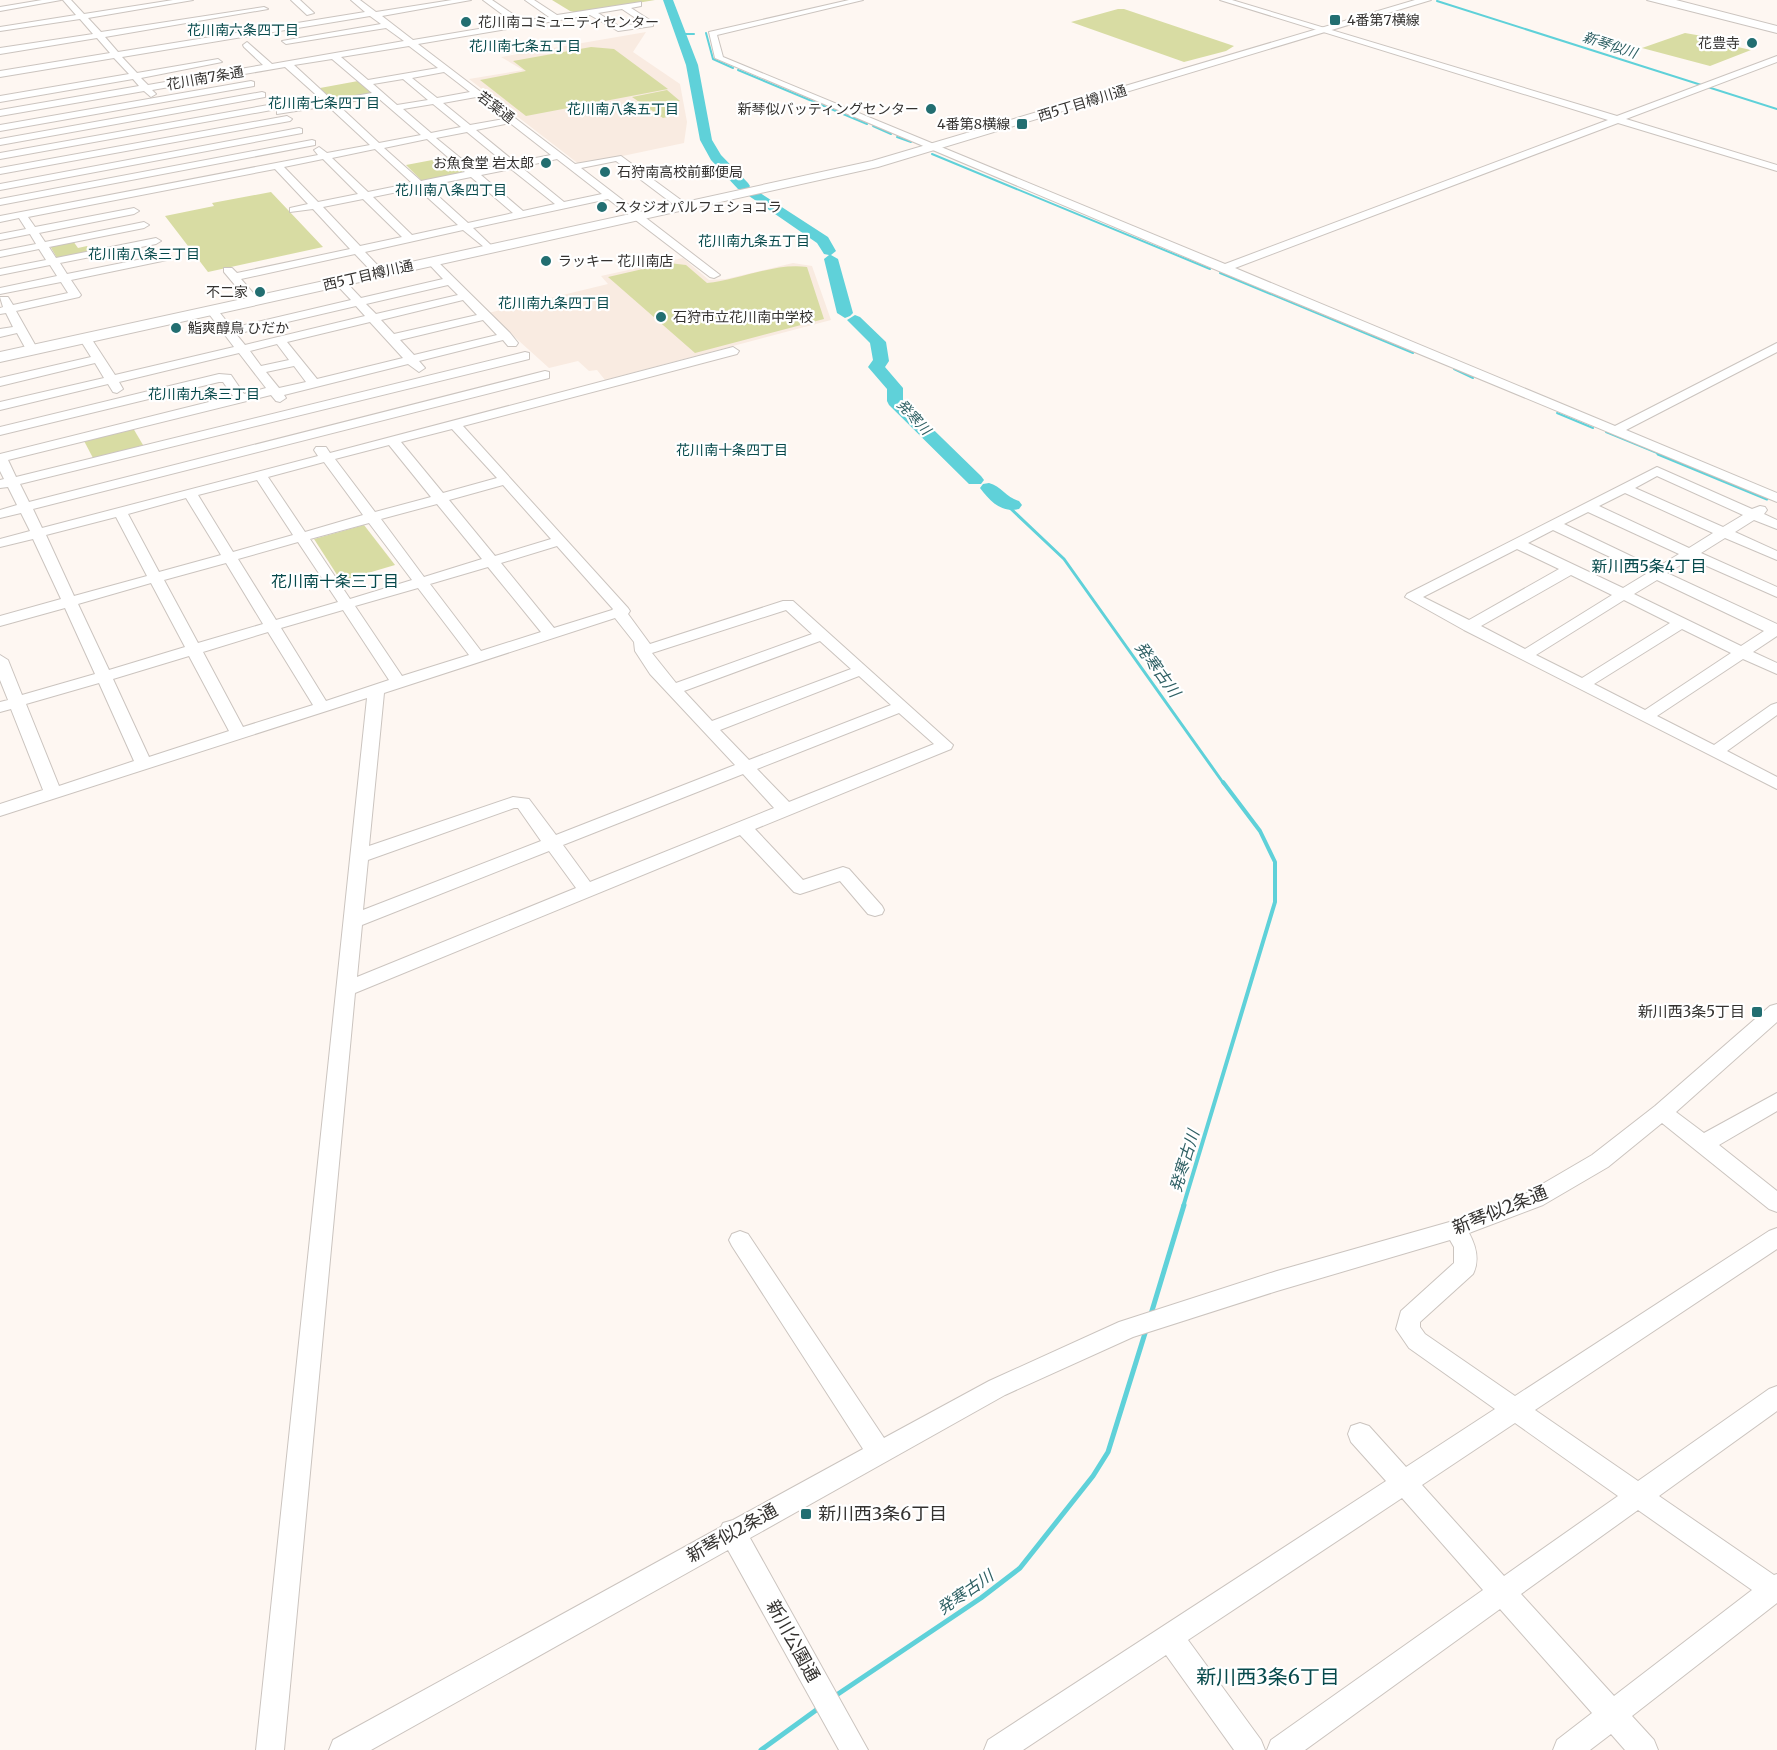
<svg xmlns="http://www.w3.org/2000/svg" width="1777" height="1750" viewBox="0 0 1777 1750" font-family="Merriweather,'Noto Sans JP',serif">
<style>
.built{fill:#f9ebe1}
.green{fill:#d8dca3}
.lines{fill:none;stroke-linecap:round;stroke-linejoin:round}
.stream-far3{stroke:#5fd1d9;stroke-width:2}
.stream-far2{stroke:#5fd1d9;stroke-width:3}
.stream-far1{stroke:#5fd1d9;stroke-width:4}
.stream{stroke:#5fd1d9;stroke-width:5}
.river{fill:#5fd1d9;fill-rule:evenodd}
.minor-casing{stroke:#cbc4bf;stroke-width:2}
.major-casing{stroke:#cbc4bf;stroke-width:2}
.minor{fill:#fff;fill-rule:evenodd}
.major{fill:#fff;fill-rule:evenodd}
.poi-dot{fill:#226e71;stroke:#fff;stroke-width:2}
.labels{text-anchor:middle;stroke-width:4.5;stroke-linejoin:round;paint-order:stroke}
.far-poi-label{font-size:14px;fill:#343230;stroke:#fff;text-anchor:start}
.far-neighbourhood-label{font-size:14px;fill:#06494b;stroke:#fff}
.far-water-label{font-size:14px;font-style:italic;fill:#2f6064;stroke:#fff}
.far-street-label{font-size:14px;fill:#343230;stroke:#fff}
.poi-label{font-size:15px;fill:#343230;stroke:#fff;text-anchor:end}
.neighbourhood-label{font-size:16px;fill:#06494b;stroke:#fff}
.water-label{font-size:16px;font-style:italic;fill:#2f6064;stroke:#fff}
.near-street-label{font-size:18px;fill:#343230;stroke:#fff}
.near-poi-label{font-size:18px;fill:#343230;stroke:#fff;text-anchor:start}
.near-neighbourhood-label{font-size:20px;fill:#06494b;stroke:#fff}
</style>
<rect width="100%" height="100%" fill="#fef7f2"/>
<!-- built -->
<g class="built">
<polygon points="646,32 633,52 680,84 687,122 684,143 580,165 469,79 523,70 501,57"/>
<polygon points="683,258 709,280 726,279 793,263 812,266 831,320 605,380 597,370 589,371 578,361 549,368 488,313 608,284 601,276"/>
</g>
<!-- green -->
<g class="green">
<polygon points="552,0 655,0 578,13 570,11"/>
<polygon points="1118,9 1124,9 1234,46 1226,51 1184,62 1071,22"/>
<polygon points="1685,33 1731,41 1737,44 1733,46 1751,50 1710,66 1642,48"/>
<polygon points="591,47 614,49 668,89 526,116 480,80 526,71 513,61"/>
<polygon points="358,81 373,93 334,101 320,88"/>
<polygon points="667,90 680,101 665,105 679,114 663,118 632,97"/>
<polygon points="448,157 466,172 423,182 406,165"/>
<polygon points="271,192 323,247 208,272 165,216 214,206 212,203"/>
<polygon points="73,241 78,248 87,246 91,252 57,258 50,246"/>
<path d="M 669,263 L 686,265 L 707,283 C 738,280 777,262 807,267 L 824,319 L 695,353 L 608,277 Z"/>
<polygon points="133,428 143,445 141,446 93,458 83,439"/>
<polygon points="364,525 395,565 341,581 314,539"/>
</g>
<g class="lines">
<!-- stream-far3 -->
<g class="stream-far3">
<polyline points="1437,1 1777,109"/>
<polyline points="706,33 713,59 733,68"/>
<polyline points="682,34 694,34"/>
<polyline points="738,70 867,124"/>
<polyline points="873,126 891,134"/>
<polyline points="897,137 911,142"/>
<polyline points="932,154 1210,269"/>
<polyline points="1220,273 1413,353"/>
<polyline points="1454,369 1473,378"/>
<polyline points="1557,413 1593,428"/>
<polyline points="1606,432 1662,455"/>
</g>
<!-- stream-far2 -->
<g class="stream-far2">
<polyline points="1658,454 1767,499"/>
<polyline points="1008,506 1064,559 1224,784"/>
</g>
<!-- stream-far1 -->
<polyline class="stream-far1" points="1183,1207 1275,902 1275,862 1260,831 1223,782"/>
<!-- stream -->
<g class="stream">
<polyline points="1151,1314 1184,1205"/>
<polyline points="835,1696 981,1598 1020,1568 1093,1476 1108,1452 1146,1330"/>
<polyline points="761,1750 819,1708"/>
</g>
<!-- river -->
<g class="river">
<polygon points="663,0 673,0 698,65 712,140 721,155 748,183 750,186 748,189 738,189 711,160 700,140 686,65"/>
<polygon points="754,189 828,237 836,251 831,255 838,259 853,313 850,316 845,318 837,313 824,259 829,255 824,254 817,243 749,196 747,193"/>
<polygon points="855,315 860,317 886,342 889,361 885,367 903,388 903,400 981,476 984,480 981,484 969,484 889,405 887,401 887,389 868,367 873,360 870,343 847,320"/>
<path d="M 989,483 C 1001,486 1007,498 1019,501 L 1022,505 L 1019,509 C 1001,513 991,502 980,488 L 983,484 Z"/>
</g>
<defs>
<g id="minor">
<polygon points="42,0 61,0 0,11 0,7"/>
<path d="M 63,0 L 71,0 L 84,14 L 173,0 L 193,0 L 88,18 L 101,32 L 264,7 L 268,9 L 105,37 L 118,52 L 365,12 L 351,0 L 360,0 L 376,12 L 452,0 L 471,0 L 382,16 L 413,40 L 514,23 L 483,0 L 492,0 L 523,21 L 549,17 L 525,0 L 534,0 L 557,15 L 641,2 L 641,6 L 631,8 L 653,22 L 653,26 L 618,31 L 590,15 L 418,44 L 575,164 L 621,156 L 685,203 L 685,207 L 677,207 L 616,161 L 581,168 L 720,275 L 714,278 L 710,277 L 608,199 L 473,228 L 494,248 L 489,251 L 463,230 L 365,252 L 385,273 L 379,276 L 375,275 L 355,254 L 241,279 L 260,301 L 254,304 L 250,303 L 224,272 L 224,268 L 232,268 L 237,273 L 350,249 L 313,209 L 290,212 L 290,208 L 308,204 L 275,169 L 28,217 L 35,227 L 134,208 L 139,211 L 134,214 L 39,233 L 45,242 L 144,222 L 149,225 L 144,228 L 49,247 L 56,258 L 156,238 L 161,241 L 156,244 L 60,263 L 67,274 L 167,254 L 172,257 L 167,260 L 71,280 L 81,295 L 79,297 L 16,311 L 38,350 L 32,354 L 28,353 L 17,333 L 0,337 L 0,329 L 13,327 L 6,313 L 0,314 L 0,308 L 3,307 L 0,297 L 8,297 L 13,305 L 68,293 L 61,282 L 0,294 L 0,288 L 57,276 L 50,265 L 0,275 L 0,269 L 46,260 L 39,249 L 0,257 L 0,251 L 36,244 L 30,234 L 0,240 L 0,234 L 26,229 L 19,218 L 0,222 L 0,216 L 318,155 L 314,150 L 319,147 L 327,153 L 370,145 L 328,106 L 277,114 L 277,110 L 323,101 L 285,67 L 152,90 L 156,94 L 151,97 L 144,91 L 0,116 L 0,110 L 139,86 L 133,79 L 0,102 L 0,96 L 129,74 L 114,58 L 0,77 L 0,71 L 110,53 L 97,38 L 0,54 L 0,48 L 93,34 L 80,19 L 0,31 L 0,27 L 76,15 ZM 622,9 L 643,23 L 619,26 L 598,13 ZM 370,16 L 381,24 L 282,41 L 286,44 L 386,28 L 404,41 L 272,64 L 247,42 L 243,45 L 244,47 L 263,65 L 148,85 L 141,78 L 222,62 L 218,59 L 137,73 L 122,57 ZM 409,46 L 438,68 L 368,80 L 341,57 ZM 332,59 L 372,93 L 332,100 L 294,65 ZM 444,72 L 470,92 L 437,98 L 412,78 ZM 403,79 L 428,100 L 397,105 L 373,84 ZM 377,97 L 421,135 L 379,143 L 337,104 ZM 476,97 L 504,119 L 470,125 L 443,103 ZM 433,104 L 461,127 L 431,133 L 403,109 ZM 510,123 L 551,155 L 515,162 L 476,130 ZM 467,132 L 506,164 L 475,170 L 436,138 ZM 427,139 L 465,172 L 421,181 L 384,148 ZM 375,149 L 412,183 L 368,192 L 332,158 ZM 323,159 L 358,194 L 318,202 L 284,167 ZM 557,159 L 602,194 L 564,202 L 521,167 ZM 511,169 L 555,204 L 523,211 L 481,175 ZM 471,177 L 513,213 L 468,223 L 427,186 ZM 417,188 L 458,225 L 412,235 L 373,197 ZM 363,199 L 402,237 L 360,246 L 323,207 Z"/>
<polygon points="291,0 300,0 314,13 307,15"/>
<polygon points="849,0 863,0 717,35 723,57 1225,264 1608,120 1220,0 1232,0 1617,116 1777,56 1777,62 1626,119 1777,165 1777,171 1618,123 1235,268 1615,426 1777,343 1777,352 1626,430 1777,493 1777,502 1219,271 715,58 709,32"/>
<polygon points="1647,0 1661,0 1777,29 1777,33"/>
<polygon points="251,81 254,82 254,86 0,131 0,125"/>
<polygon points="262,92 265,93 265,97 0,145 0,139"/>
<polygon points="274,104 279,107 277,109 0,159 0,153"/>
<polygon points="287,116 292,119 290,121 0,174 0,168"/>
<polygon points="299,128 302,129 302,133 0,190 0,184"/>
<polygon points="312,140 315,141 315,145 0,205 0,199"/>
<path d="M 431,258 L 435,259 L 510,333 L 518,343 L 516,346 L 508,346 L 503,340 L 419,361 L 425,368 L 419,372 L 408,364 L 284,395 L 286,398 L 280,402 L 276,401 L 271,395 L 8,460 L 16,477 L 525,352 L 529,353 L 529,359 L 20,484 L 29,502 L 545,371 L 549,372 L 549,378 L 33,509 L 42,528 L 318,456 L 314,450 L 316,447 L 326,447 L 330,453 L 733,347 L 739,351 L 737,354 L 463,426 L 628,608 L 630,611 L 628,614 L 650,644 L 783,601 L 793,601 L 953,745 L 951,749 L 755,829 L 803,880 L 843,867 L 849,869 L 882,906 L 884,910 L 882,914 L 875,916 L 868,914 L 840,881 L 800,894 L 794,892 L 740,835 L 355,993 L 284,1750 L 256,1750 L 367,698 L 0,816 L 0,804 L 43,790 L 11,709 L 0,712 L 0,702 L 8,700 L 0,680 L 0,655 L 8,660 L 22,695 L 95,674 L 65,608 L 0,626 L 0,616 L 61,599 L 33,539 L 0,547 L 0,539 L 30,531 L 21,513 L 0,518 L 0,510 L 17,505 L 8,487 L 0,488 L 0,480 L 4,479 L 0,471 L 0,454 L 233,396 L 223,382 L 219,382 L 0,435 L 0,427 L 219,374 L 231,375 L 244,394 L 266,388 L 239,353 L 119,382 L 123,389 L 117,393 L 113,392 L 108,384 L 0,410 L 0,402 L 104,378 L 95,363 L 0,386 L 0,378 L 91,357 L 79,338 L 85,334 L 89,335 L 115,375 L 234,347 L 206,310 L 208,308 L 216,308 L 232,328 L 351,300 L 334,282 L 340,279 L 344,280 L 361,298 L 443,279 L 426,261 ZM 448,285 L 458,295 L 376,314 L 366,304 ZM 463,300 L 477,315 L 394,334 L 381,320 ZM 356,306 L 365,316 L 245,345 L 236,334 ZM 483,320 L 497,335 L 414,355 L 400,340 ZM 370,322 L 403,358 L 317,379 L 287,342 ZM 277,344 L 289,360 L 261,366 L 250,351 ZM 294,366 L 306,382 L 279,388 L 266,372 ZM 452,429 L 497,478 L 443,493 L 401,442 ZM 389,445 L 431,497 L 375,512 L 335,459 ZM 324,462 L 363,515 L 305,532 L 268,477 ZM 257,480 L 293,535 L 233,552 L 198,495 ZM 503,485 L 551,539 L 495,556 L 449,500 ZM 186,498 L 221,555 L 159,572 L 128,514 ZM 437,504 L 482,559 L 424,577 L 381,519 ZM 116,517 L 147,576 L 74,596 L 46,535 ZM 369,523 L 412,580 L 350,599 L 310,539 ZM 298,542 L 338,602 L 276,620 L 238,559 ZM 557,546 L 613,609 L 612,610 L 554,628 L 501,563 ZM 226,563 L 263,624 L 198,643 L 164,580 ZM 488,567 L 541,632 L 481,651 L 430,584 ZM 151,583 L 185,647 L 109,670 L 78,604 ZM 418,588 L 469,655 L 402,676 L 355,606 ZM 343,610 L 389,680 L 326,701 L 281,628 ZM 786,610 L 812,634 L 676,683 L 652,653 ZM 615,618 L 634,642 L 635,651 L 650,674 L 735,765 L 556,835 L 529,799 L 513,797 L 369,846 L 384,693 ZM 268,632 L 313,705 L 243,727 L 203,652 ZM 820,641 L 851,669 L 712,721 L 684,691 ZM 189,656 L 229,731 L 149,757 L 113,679 ZM 859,676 L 891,705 L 749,760 L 720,730 ZM 99,683 L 134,761 L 59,786 L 26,704 ZM 899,713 L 934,744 L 789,802 L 757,769 ZM 743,774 L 774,808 L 590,882 L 563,845 ZM 514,808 L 518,808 L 541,841 L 363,910 L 368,860 ZM 549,851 L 576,888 L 357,977 L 362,925 Z"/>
<path d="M 1657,467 L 1752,509 L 1760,506 L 1765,507 L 1767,510 L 1764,514 L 1777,520 L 1777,529 L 1754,520 L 1735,532 L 1777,551 L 1777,560 L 1725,538 L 1701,553 L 1777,587 L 1777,597 L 1691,559 L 1667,573 L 1777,624 L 1777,636 L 1753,652 L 1777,663 L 1777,674 L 1743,659 L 1657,716 L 1714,745 L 1771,705 L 1777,703 L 1777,715 L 1727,751 L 1777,777 L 1777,789 L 1464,630 L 1405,597 L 1407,594 ZM 1657,476 L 1743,515 L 1723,527 L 1635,488 ZM 1625,493 L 1713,533 L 1689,548 L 1599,506 ZM 1588,512 L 1679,554 L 1656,568 L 1564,524 ZM 1553,530 L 1646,574 L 1623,588 L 1528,543 ZM 1517,549 L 1559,569 L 1469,620 L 1423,597 ZM 1571,575 L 1612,595 L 1525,649 L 1481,626 ZM 1657,580 L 1764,631 L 1741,646 L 1634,594 ZM 1624,600 L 1670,623 L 1582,678 L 1536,655 ZM 1682,629 L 1731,653 L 1645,710 L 1594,684 Z"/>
<path d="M 1777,1004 L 1777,1022 L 1676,1112 L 1704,1133 L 1777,1093 L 1777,1111 L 1719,1145 L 1777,1191 L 1777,1212 L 1769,1209 L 1662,1123 L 1608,1167 L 1543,1205 L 1469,1233 C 1476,1246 1480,1260 1473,1274 L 1420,1322 L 1420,1327 L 1425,1334 L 1515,1396 L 1769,1231 L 1777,1228 L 1777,1249 L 1535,1410 L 1638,1481 L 1769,1389 L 1777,1386 L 1777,1411 L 1659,1496 L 1774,1575 L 1777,1574 L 1777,1603 L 1632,1716 L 1654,1740 L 1658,1750 L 1625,1750 L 1611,1734 L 1590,1750 L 1553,1750 L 1557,1740 L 1592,1713 L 1500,1609 L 1305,1750 L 1267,1750 L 1271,1740 L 1483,1590 L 1402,1498 L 1188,1640 L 1261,1740 L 1265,1750 L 1234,1750 L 1166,1655 L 1023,1750 L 984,1750 L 988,1740 L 1386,1481 L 1351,1442 L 1348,1434 L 1351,1426 L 1360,1423 L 1369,1426 L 1406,1467 L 1495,1409 L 1409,1348 L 1396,1329 L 1401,1311 L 1454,1263 L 1454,1247 L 1450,1240 L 1277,1291 L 1133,1337 L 1005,1395 L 750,1538 L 868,1750 L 839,1750 L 728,1550 L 371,1750 L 329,1750 L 333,1740 L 721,1527 L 723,1523 L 733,1520 L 863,1449 L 732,1246 L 729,1240 L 732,1234 L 740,1231 L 748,1234 L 884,1438 L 989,1381 L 1119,1322 L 1277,1271 L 1453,1221 L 1527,1193 L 1592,1155 L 1655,1106 L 1770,1006 ZM 1515,1423 L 1618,1496 L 1504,1576 L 1422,1485 ZM 1638,1510 L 1752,1590 L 1614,1696 L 1521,1594 Z"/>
</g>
<g id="major">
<polygon points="1415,0 1431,0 878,167 0,362 0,352 872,161"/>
<polygon points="1659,0 1676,0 1777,26 1777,32"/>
</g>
</defs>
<!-- minor casing -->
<use href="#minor" class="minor-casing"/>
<!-- major casing -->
<use href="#major" class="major-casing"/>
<!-- minor -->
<use href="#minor" class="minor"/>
<!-- major -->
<use href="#major" class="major"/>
</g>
<!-- markers -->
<g class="poi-dot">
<rect x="1329" y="14" width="12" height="12" rx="3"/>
<circle cx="466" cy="22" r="6"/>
<circle cx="1752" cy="43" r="6"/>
<circle cx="931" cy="109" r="6"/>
<rect x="1016" y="118" width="12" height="12" rx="3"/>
<circle cx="546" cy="163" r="6"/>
<circle cx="605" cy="172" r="6"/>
<circle cx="602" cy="207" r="6"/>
<circle cx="546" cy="261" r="6"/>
<circle cx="260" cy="292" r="6"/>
<circle cx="661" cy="317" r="6"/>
<circle cx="176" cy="328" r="6"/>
<rect x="1751" y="1006" width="12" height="12" rx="3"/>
<rect x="800" y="1508" width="12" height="12" rx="3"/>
</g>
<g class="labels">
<!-- far-poi labels -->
<g class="far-poi-label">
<text x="1347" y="25">4番第7横線</text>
<text x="478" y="27">花川南コミュニティセンター</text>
<text x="1740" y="48" text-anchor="end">花豊寺</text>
<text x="919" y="114" text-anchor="end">新琴似バッティングセンター</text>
<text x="1010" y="129" text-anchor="end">4番第8横線</text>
<text x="534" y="168" text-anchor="end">お魚食堂 岩太郎</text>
<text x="617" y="177">石狩南高校前郵便局</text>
<text x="614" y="212">スタジオパルフェショコラ</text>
<text x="558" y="266">ラッキー 花川南店</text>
<text x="248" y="297" text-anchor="end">不二家</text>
<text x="673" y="322">石狩市立花川南中学校</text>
<text x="188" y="333">鮨爽醇鳥 ひだか</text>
</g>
<!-- far-neighbourhood labels -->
<g class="far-neighbourhood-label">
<text x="243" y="35">花川南六条四丁目</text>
<text x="525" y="51">花川南七条五丁目</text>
<text x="324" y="108">花川南七条四丁目</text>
<text x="623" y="114">花川南八条五丁目</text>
<text x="451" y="195">花川南八条四丁目</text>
<text x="754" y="246">花川南九条五丁目</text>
<text x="144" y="259">花川南八条三丁目</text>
<text x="554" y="308">花川南九条四丁目</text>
<text x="204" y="399">花川南九条三丁目</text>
<text x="732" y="455">花川南十条四丁目</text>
</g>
<!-- far-water labels -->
<g class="far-water-label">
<text transform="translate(1610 45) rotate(18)" y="5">新琴似川</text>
<text transform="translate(914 417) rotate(47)" y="5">発寒川</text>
</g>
<!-- far-street labels -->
<g class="far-street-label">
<text transform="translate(205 78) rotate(-10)" y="5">花川南7条通</text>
<text transform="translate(1082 103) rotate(-17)" y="5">西5丁目樽川通</text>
<text transform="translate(496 107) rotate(37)" y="5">若葉通</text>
<text transform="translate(368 275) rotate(-13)" y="5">西5丁目樽川通</text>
</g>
<!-- poi labels -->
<g class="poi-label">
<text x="1745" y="1017">新川西3条5丁目</text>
</g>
<!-- neighbourhood labels -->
<g class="neighbourhood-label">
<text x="1649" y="572">新川西5条4丁目</text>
<text x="335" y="587">花川南十条三丁目</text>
</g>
<!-- water labels -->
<g class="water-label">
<text transform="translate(1158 669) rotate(54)" y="6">発寒古川</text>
<text transform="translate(1184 1161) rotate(-73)" y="6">発寒古川</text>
<text transform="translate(965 1592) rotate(-35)" y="6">発寒古川</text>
</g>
<!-- near-street labels -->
<g class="near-street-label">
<text transform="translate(1500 1210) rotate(-22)" y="6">新琴似2条通</text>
<text transform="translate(732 1533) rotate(-29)" y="6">新琴似2条通</text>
<text transform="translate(793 1641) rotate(61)" y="6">新川公園通</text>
</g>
<!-- near-poi labels -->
<g class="near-poi-label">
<text x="818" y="1520">新川西3条6丁目</text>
</g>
<!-- near-neighbourhood labels -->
<g class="near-neighbourhood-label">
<text x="1268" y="1684">新川西3条6丁目</text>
</g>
</g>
</svg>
